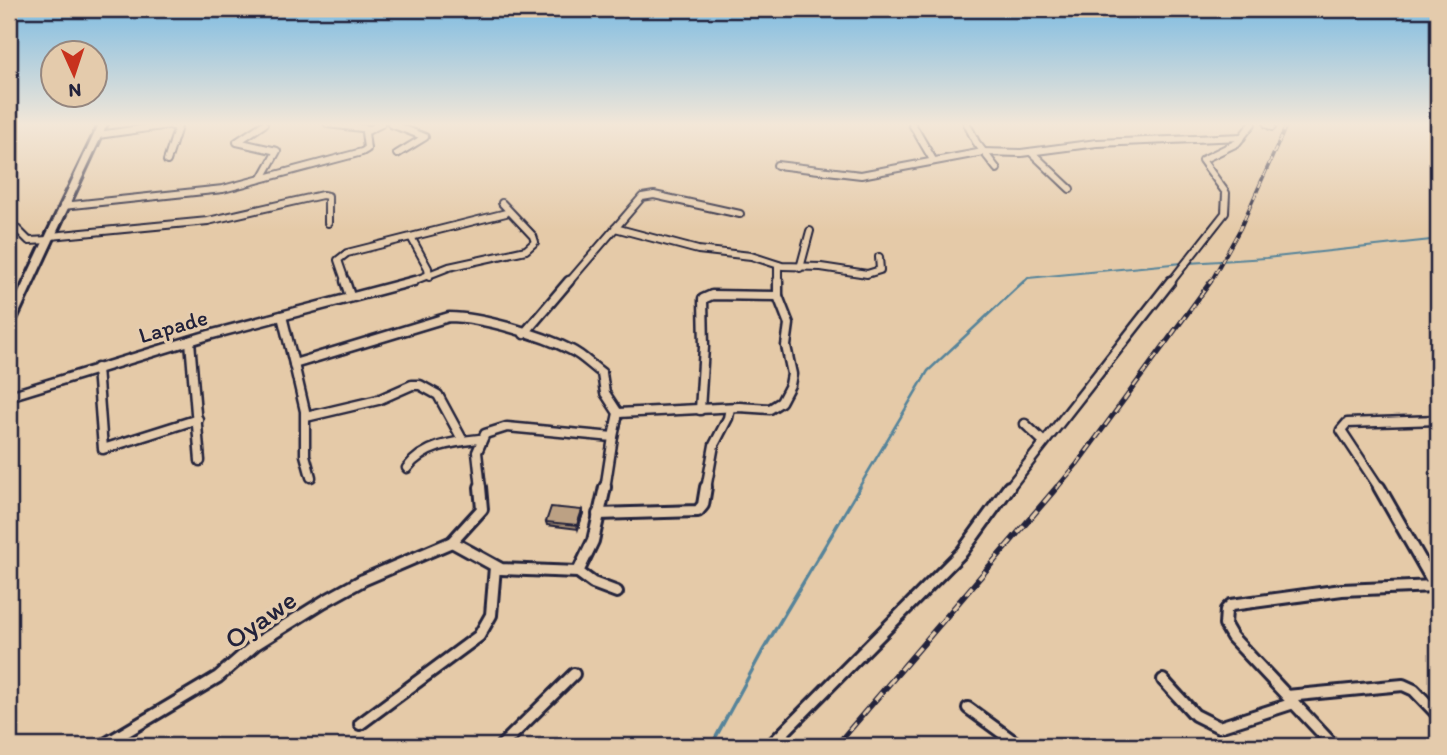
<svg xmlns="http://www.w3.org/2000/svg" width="1447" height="755" viewBox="0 0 1447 755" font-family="Itim,sans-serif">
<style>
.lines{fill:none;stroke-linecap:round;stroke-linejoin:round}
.stream-far2{stroke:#57849a;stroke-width:2}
.stream-far1{stroke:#57849a;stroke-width:2.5}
.stream{stroke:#57849a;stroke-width:3.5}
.street-far2-casing{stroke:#22223b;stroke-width:10}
.street-far1-casing{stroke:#22223b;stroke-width:13}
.street-casing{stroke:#22223b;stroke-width:16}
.secondary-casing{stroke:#22223b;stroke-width:6}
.street-far2{stroke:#e4cbac;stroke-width:6}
.street-far1{stroke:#e4cbac;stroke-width:8}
.street{stroke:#e4cbac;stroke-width:10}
.secondary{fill:#e4cbac;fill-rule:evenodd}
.rail-far2-casing{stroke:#22223b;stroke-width:3.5}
.rail-far1-casing{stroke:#22223b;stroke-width:5}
.rail-casing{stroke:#22223b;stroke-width:6}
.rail-far2{stroke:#e4cbac;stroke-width:2;stroke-dasharray:6;stroke-linecap:butt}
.rail-far1{stroke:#e4cbac;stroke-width:2.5;stroke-dasharray:8;stroke-linecap:butt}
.rail{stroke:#e4cbac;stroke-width:3.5;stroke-dasharray:10;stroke-linecap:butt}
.wall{fill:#a28a72;stroke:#22223b;stroke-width:2}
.shaded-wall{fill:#84715c;stroke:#22223b;stroke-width:2}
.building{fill:#bca184;stroke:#22223b;stroke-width:2}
.labels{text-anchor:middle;stroke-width:7;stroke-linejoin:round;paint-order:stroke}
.street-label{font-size:23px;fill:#22223b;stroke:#e4cbac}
.near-street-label{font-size:28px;fill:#22223b;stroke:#e4cbac}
</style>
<rect width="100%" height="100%" fill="#e5caa8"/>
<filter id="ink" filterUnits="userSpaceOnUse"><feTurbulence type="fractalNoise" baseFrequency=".0143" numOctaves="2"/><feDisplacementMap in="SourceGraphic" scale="14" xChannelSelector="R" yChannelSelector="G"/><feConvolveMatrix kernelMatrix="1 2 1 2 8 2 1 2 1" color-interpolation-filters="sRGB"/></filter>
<g filter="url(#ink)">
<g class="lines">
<!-- stream-far2 -->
<g class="stream-far2">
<polyline points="1189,263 1266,258 1431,240 1438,231"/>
<polyline points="1023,283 1028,278 1182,263"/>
</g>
<!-- stream-far1 -->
<polyline class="stream-far1" points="858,489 928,371 1024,281"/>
<!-- stream -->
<polyline class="stream" points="711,746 762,652 860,487"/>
<defs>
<g id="street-far2">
<polyline points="328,124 370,129"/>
<polyline points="391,124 425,137 397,154"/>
<polyline points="912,124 933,160"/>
<polyline points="967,124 976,142 997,169"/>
<polyline points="1267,124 1272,127"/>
<polyline points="98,135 169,125 178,127 167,161"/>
<polyline points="1031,152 1070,189"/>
<polyline points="777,165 861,175 983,152 1021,153 1097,143 1242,137"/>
<polyline points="262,178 277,151 237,142 264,124"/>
<polyline points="63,206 223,189 362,152 367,149 365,132 381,124"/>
<polyline points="9,221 29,241 49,240"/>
<polyline points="615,228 698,250 751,256 782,266 821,267 867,274 880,270 879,257"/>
<polyline points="51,236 208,221 322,195 328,196 328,223"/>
<polyline points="411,237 428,268 429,277"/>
<polyline points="778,265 778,283"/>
<polyline points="800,268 810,231"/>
<polyline points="346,283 338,260 347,253 506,213"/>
<polyline points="408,283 449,267 526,250 535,242 533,236 502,203"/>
<polyline points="568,283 642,197 654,195 740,214"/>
<polyline points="1170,283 1225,213 1226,193 1202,160 1237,143 1252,124"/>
</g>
<g id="street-far1">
<polyline points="345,281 350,296"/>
<path d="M 282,316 L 294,364 L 449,317 C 481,317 542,335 571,350 C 582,355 592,366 602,373 L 605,393 L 618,413 L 613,437 L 507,427 L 485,434 L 477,452 L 481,489"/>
<polyline points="524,334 569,281"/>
<polyline points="190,341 200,461"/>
<polyline points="294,364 305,411 305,455 311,477"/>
<polyline points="97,368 103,449 198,419"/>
<polyline points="9,396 209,335 414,281"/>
<polyline points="700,410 704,347 703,299 712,295 778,296"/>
<polyline points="618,413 739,407 770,409 781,402 790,385 792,374 786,346 789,324 778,296 778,281"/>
<polyline points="306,417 378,400 412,385 420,385 438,395 463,441"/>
<polyline points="1025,424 1044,442"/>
<path d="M 407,468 C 424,445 453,442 480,439"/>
<polyline points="605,489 613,437"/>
<polyline points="706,489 714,445 728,418 730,408"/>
<polyline points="1008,489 1171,281"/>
<polyline points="1380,489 1341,430 1347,423 1438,420"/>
</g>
<g id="street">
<polyline points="1379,487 1436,587"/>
<polyline points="598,514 698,511 703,505 706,487"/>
<polyline points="452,542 501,569 578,572 593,583 617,592"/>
<polyline points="578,572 593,541 605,487"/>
<polyline points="1163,680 1195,715 1219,727 1294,703"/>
<polyline points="1287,696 1403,685 1414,690 1438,715"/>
<polyline points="968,708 1020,746"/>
<polyline points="360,724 479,636 491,615 495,567"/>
<polyline points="102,746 218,677 256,644 323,602 363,580 452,542 482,509 480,487"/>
<polyline points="501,746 574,674"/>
<polyline points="770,746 962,552 1009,487"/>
<polyline points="1334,746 1232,637 1225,625 1226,610 1231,605 1342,590 1435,586"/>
</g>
<polygon id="secondary" points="99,124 107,124 14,324 9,327 9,314"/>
</defs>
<!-- street-far2 casing -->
<use href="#street-far2" class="street-far2-casing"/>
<!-- street-far1 casing -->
<use href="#street-far1" class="street-far1-casing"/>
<!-- street casing -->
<use href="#street" class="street-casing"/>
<!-- secondary casing -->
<use href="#secondary" class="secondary-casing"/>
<!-- street-far2 -->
<use href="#street-far2" class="street-far2"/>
<!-- street-far1 -->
<use href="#street-far1" class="street-far1"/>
<!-- street -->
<use href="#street" class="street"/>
<!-- secondary -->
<use href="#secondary" class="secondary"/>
<defs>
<polyline id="rail-far2" points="1210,283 1240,229 1287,124"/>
<polyline id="rail-far1" points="1056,489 1077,464 1211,281"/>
<polyline id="rail" points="836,746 1057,487"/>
</defs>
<!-- rail-far2 casing -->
<use href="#rail-far2" class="rail-far2-casing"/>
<!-- rail-far1 casing -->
<use href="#rail-far1" class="rail-far1-casing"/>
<!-- rail casing -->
<use href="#rail" class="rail-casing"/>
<!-- rail-far2 -->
<use href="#rail-far2" class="rail-far2"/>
<!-- rail-far1 -->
<use href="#rail-far1" class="rail-far1"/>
<!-- rail -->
<use href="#rail" class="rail"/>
</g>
<!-- wall -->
<polygon class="wall" points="582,510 583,513 578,529 547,525 546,522"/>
<!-- shaded-wall -->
<polygon class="shaded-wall" points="582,510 583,513 578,529 577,525"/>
<!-- building -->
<polygon class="building" points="551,507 582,510 577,525 546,522"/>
</g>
<!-- sky -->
<linearGradient id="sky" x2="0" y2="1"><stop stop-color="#7cbbe2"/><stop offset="0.54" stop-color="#f3e7d8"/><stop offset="1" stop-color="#f3e7d8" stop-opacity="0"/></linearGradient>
<rect width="1447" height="230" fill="url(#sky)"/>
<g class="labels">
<!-- street labels -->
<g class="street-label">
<text transform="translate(173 326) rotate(-16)" y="8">Lapade</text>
</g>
<!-- near-street labels -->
<g class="near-street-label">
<text transform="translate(260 619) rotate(-35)" y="10">Oyawe</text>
</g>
</g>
<!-- margin -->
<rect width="1447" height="755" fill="none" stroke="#e4cbac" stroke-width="35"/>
<rect x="18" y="18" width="1412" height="720" fill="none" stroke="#22223b" stroke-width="2.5" filter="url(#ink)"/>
<!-- north arrow -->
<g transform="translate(74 74) rotate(177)"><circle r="33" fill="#e4cbac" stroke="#96877f" stroke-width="2"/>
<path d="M0-5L12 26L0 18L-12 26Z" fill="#c8321e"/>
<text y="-10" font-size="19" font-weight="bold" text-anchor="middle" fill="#22223b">N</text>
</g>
</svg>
